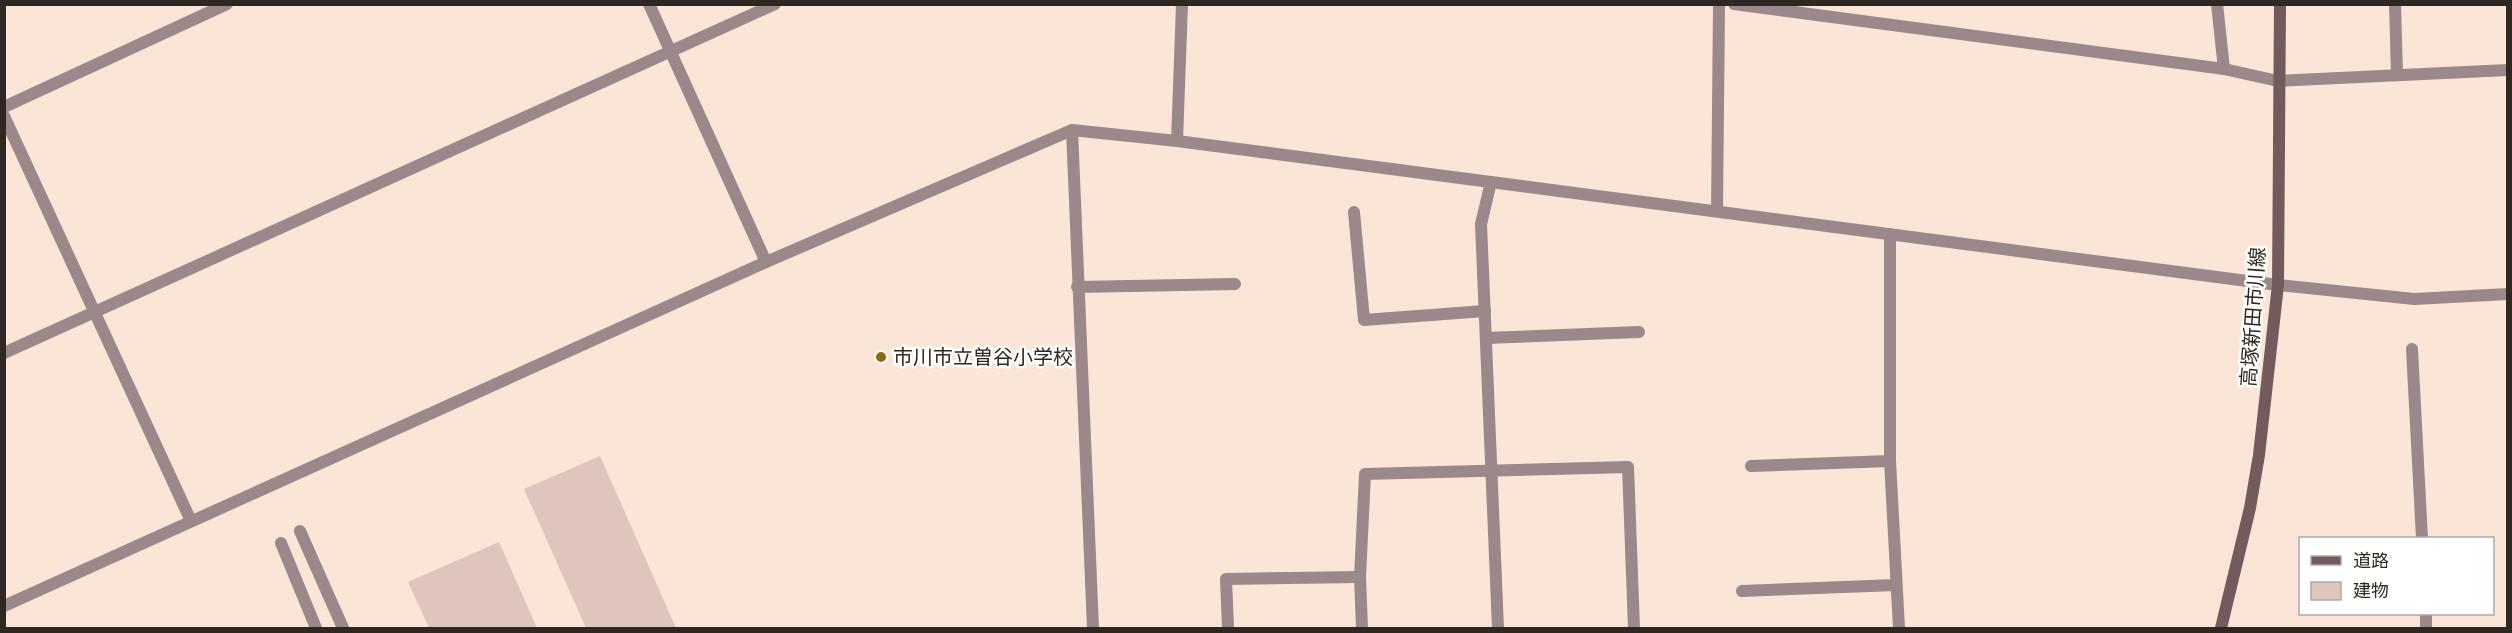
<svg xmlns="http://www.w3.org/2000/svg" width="2512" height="633" viewBox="0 0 2512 633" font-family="Karla,'Noto Sans JP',sans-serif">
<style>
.building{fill:#dfc6bd}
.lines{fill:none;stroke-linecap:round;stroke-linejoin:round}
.service{stroke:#9a888a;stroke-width:12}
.minor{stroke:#9a888a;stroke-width:12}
.tertiary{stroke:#9a888a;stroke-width:12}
.secondary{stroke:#735b5d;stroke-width:12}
.poi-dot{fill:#926911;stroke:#fff;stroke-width:2}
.labels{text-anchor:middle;stroke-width:5;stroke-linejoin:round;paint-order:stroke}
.street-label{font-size:20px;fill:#2f2721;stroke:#fff}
.poi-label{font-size:20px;fill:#2f2721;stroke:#fff;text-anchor:start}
</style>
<rect width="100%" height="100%" fill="#fbe5d6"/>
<!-- building -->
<g class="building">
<polygon points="600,456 676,628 586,628 524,489"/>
<polygon points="499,542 537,628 429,628 408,582"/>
</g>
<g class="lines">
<!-- service -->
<g class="service">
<polyline points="1077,287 1235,284"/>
<polyline points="1486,338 1639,332"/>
<polyline points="1751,466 1890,461"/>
<polyline points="281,543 316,628"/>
<polyline points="1742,591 1896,585"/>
</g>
<!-- minor -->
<g class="minor">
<polyline points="649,4 766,262"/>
<polyline points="2217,4 2224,69"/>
<polyline points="2395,4 2397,75"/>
<polyline points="4,107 227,4"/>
<polyline points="4,116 191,521"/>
<polyline points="1072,130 1093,628"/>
<polyline points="1177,141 1182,4"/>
<polyline points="1491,182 1481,224 1498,628"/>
<polyline points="1717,211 1719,4"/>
<polyline points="1354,212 1364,320 1485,311"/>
<polyline points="1890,234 1890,461 1899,628"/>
<polyline points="2412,349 2422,538"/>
<polyline points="300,531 343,628"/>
<polyline points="4,606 766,262 1072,130 1177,141 2278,285 2414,299 2508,294"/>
<polyline points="2426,614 2426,628"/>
<polyline points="1228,628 1226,579 1360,577"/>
<polyline points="1362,628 1360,577 1365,474 1628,467 1634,628"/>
</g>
<!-- tertiary -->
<g class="tertiary">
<polyline points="1734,4 2224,69 2278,81 2508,70"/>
<polyline points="4,353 775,4"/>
</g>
<!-- secondary -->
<polyline class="secondary" points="2221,628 2250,508 2259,455 2278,285 2280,4"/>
</g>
<!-- markers -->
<circle class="poi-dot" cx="881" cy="357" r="6"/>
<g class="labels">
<!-- street labels -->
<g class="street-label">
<text transform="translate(2253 317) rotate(-86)" y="7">高塚新田市川線</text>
</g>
<!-- poi labels -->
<g class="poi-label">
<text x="893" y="364">市川市立曽谷小学校</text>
</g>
</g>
<!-- border -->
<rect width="2512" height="633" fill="none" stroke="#2f2721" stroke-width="12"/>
<!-- legend -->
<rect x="2299" y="537" width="195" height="78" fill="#ffffff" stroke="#aca9a6" stroke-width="1.5"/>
<rect x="2311" y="556" width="30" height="9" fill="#735b5d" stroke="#aca9a6" stroke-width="1.5"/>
<text x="2353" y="567" font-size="18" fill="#2f2721">道路</text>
<rect x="2311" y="582" width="30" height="18" fill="#dfc6bd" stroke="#aca9a6" stroke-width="1.5"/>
<text x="2353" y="597" font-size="18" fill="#2f2721">建物</text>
</svg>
